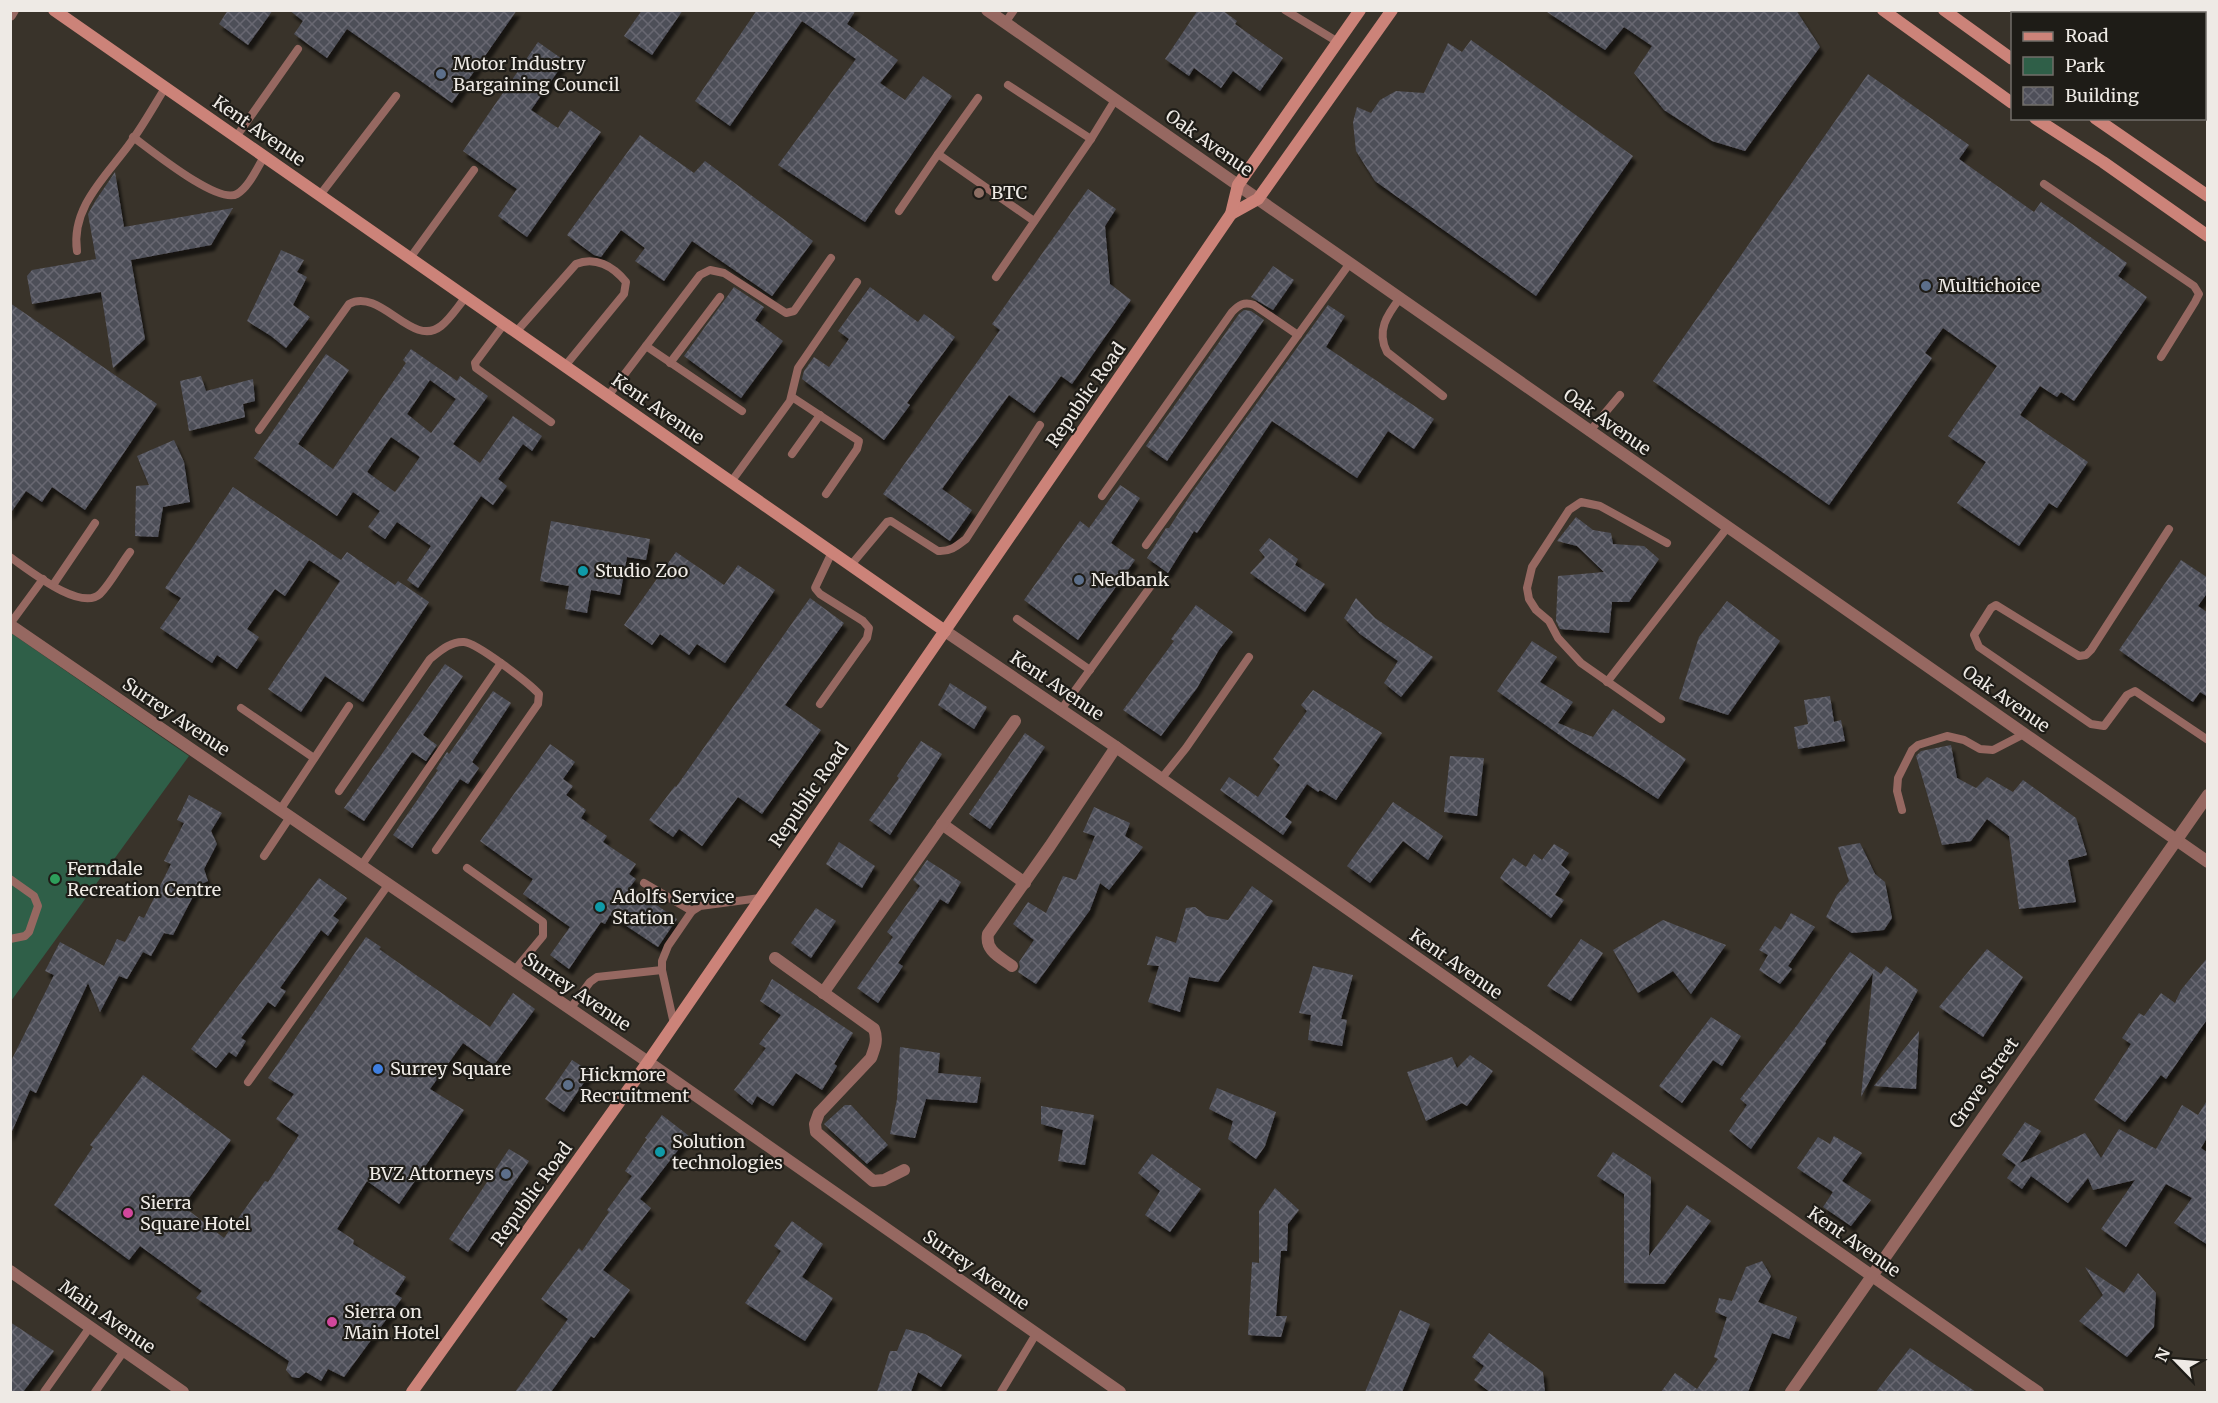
<svg xmlns="http://www.w3.org/2000/svg" width="2218" height="1403" viewBox="0 0 2218 1403" font-family="Merriweather,serif">
<style>
.green{fill:#2f5f48}
.building{fill:url(#building-cross-hatch);fill-rule:evenodd;filter:url(#shadow)}
.lines{fill:none;stroke-linecap:round;stroke-linejoin:round}
.service{stroke:#966861;stroke-width:8}
.minor{stroke:#966861;stroke-width:12}
.tertiary{stroke:#966861;stroke-width:12}
.secondary{stroke:#cc8379;stroke-width:12}
.service-dot{fill:#5c6f8a;stroke:#1e1c17;stroke-width:2}
.education-dot{fill:#8d6e63;stroke:#1e1c17;stroke-width:2}
.culture-dot{fill:#0f9aa8;stroke:#1e1c17;stroke-width:2}
.leisure-dot{fill:#2e9e5b;stroke:#1e1c17;stroke-width:2}
.shop-dot{fill:#3f7fe0;stroke:#1e1c17;stroke-width:2}
.hotel-dot{fill:#d1479c;stroke:#1e1c17;stroke-width:2}
.labels{text-anchor:middle;stroke-width:4.5;stroke-linejoin:round;paint-order:stroke}
.poi-label{font-size:18px;fill:#eeeae5;stroke:#1e1c17;text-anchor:start}
.street-label{font-size:18px;fill:#eeeae5;stroke:#1e1c17}
</style>
<defs>
<pattern id="building-cross-hatch" width="8" height="8" patternUnits="userSpaceOnUse" patternTransform="scale(1.5)"><rect width="8" height="8" fill="#4e4f59"/><path d="M0 0l8 8M0 8l8-8" fill="none" stroke="#686871"/></pattern>
<filter id="shadow"><feDropShadow dx="3.5" dy="6" stdDeviation="1.5" flood-color="#0009"/></filter>
</defs>
<rect width="100%" height="100%" fill="#39332a"/>
<!-- green -->
<polygon class="green" points="11,633 189,756 11,1001 10,633"/>
<!-- building -->
<g class="building">
<polygon points="228,10 273,10 248,45 219,24"/>
<polygon points="289,10 517,10 452,103 347,29 327,58 294,34 303,21"/>
<polygon points="642,10 683,10 652,55 624,36"/>
<polygon points="757,10 856,10 847,24 898,60 880,83 905,100 923,76 952,96 865,222 778,165 856,59 802,21 730,126 695,101"/>
<polygon points="1198,10 1222,10 1237,21 1235,24 1283,58 1260,91 1233,71 1221,88 1194,68 1189,76 1165,59"/>
<polygon points="1544,10 1796,10 1820,47 1745,151 1712,141 1664,110 1634,73 1652,46 1624,27 1605,50"/>
<polygon points="1471,40 1633,156 1536,296 1375,181 1356,151 1353,122 1357,107 1371,113 1380,100 1396,91 1424,93 1448,43 1462,52"/>
<polygon points="538,42 565,61 531,110 558,128 570,110 601,132 527,237 498,216 517,189 463,151"/>
<polygon points="1868,74 1969,145 1959,159 2034,212 2041,202 2127,263 2118,276 2147,297 2074,401 2061,392 2057,397 2040,386 2020,415 2088,462 2057,508 2049,503 2019,546 1957,503 1986,462 1948,436 1997,366 1943,328 1925,353 1932,358 1829,505 1653,381"/>
<polygon points="640,135 694,173 705,161 813,241 772,296 692,241 664,281 635,261 645,248 621,230 601,257 594,255 567,235"/>
<polygon points="115,172 124,227 233,208 211,245 131,260 145,339 113,368 101,292 32,304 27,276 32,270 96,259 88,214 96,200"/>
<polygon points="1088,189 1116,209 1105,226 1110,284 1131,300 1072,384 1061,376 1034,413 1009,395 942,489 972,510 950,541 883,494 1000,330 992,324"/>
<polygon points="281,250 304,260 297,272 307,277 293,305 310,317 286,348 271,336 247,321"/>
<polygon points="1273,266 1294,280 1273,310 1251,297"/>
<polygon points="734,287 764,307 755,320 783,341 741,398 684,356"/>
<polygon points="870,287 918,322 924,314 955,337 907,403 910,405 884,440 802,379 804,371 814,357 829,367 849,339 838,331"/>
<polygon points="10,303 157,404 85,510 52,487 42,502 26,491 10,514"/>
<polygon points="1328,305 1345,316 1326,347 1434,419 1414,449 1388,431 1357,478 1272,421 1197,533 1194,531 1168,573 1147,558 1166,528 1169,528 1191,494"/>
<polygon points="1244,310 1251,311 1264,320 1167,461 1146,446 1239,314"/>
<path d="M 411,349 L 457,381 L 460,376 L 488,396 L 453,444 L 480,463 L 513,416 L 542,436 L 532,451 L 523,444 L 498,479 L 507,486 L 493,505 L 481,496 L 418,588 L 407,580 L 431,546 L 397,522 L 385,539 L 368,527 L 380,511 L 353,492 L 337,516 L 254,458 L 326,354 L 349,370 L 298,444 L 333,469 L 406,363 L 403,360 ZM 430,380 L 456,399 L 431,433 L 407,414 ZM 391,437 L 420,457 L 395,492 L 367,472 Z"/>
<polygon points="201,376 206,391 253,379 255,401 243,404 245,417 189,431 180,381"/>
<polygon points="174,440 184,462 190,502 163,507 158,537 135,536 136,486 149,485 137,456"/>
<polygon points="1120,485 1140,498 1111,543 1135,560 1078,640 1024,600 1080,521 1089,528"/>
<polygon points="233,487 341,560 347,552 395,585 398,581 429,602 363,702 325,676 301,712 268,689 340,581 309,560 285,596 275,589 247,629 259,637 237,669 217,655 212,663 160,628 181,598 165,588"/>
<polygon points="1576,517 1593,530 1611,533 1613,544 1644,546 1659,559 1629,602 1612,602 1609,633 1560,629 1556,621 1558,576 1604,572 1577,546 1557,541"/>
<polygon points="551,521 650,539 646,560 627,557 620,595 591,590 587,613 565,609 569,586 540,581"/>
<polygon points="1269,538 1298,559 1295,565 1325,584 1305,612 1250,573 1265,557 1259,550"/>
<polygon points="676,552 724,585 738,565 775,590 725,663 697,644 689,655 660,634 652,645 624,625"/>
<polygon points="2181,560 2208,578 2208,592 2198,606 2208,613 2208,697 2200,692 2193,702 2119,650"/>
<polygon points="810,598 844,623 785,705 821,730 762,814 738,797 702,846 679,829 673,837 649,820 675,786 676,787"/>
<polygon points="1356,598 1375,618 1433,657 1401,697 1384,683 1398,661 1360,634 1344,618"/>
<polygon points="1727,601 1780,641 1728,715 1679,699 1699,637"/>
<polygon points="1196,605 1233,632 1219,650 1197,688 1161,736 1123,710 1174,641 1171,639"/>
<polygon points="1532,641 1557,657 1540,682 1573,702 1558,723 1593,737 1613,709 1686,759 1658,799 1574,745 1497,691"/>
<polygon points="445,664 463,676 423,735 437,745 426,761 412,752 364,821 344,808"/>
<polygon points="950,683 987,707 974,729 938,705"/>
<polygon points="1313,690 1382,733 1336,800 1320,790 1318,792 1307,784 1285,817 1292,822 1283,835 1220,790 1229,777 1258,797 1280,765 1273,759 1307,711 1301,705"/>
<polygon points="493,691 511,703 472,762 479,768 468,784 460,779 412,848 393,835 438,770 436,769 447,752 449,754"/>
<polygon points="1830,696 1834,722 1841,720 1845,741 1798,749 1794,727 1808,724 1804,700"/>
<polygon points="1025,733 1045,747 990,829 969,814"/>
<polygon points="921,741 942,754 890,835 869,820 899,778 897,776"/>
<polygon points="550,744 575,762 563,779 573,786 566,795 586,810 581,818 607,836 603,842 636,864 629,874 636,879 630,887 677,919 658,947 610,915 605,924 601,922 569,969 550,955 570,927 523,894 533,879 480,841"/>
<polygon points="1951,745 1957,778 1976,788 1987,777 2013,792 2023,780 2076,818 2087,855 2068,860 2076,902 2019,909 2009,836 1987,819 1971,841 1942,845 1916,756 1921,751"/>
<polygon points="1450,756 1484,758 1477,816 1444,812"/>
<polygon points="189,795 222,813 211,831 217,844 204,869 208,881 199,885 173,935 164,933 151,956 143,952 127,979 119,976 100,1012 88,983 36,1093 30,1090 10,1136 10,1063 54,975 45,971 60,942 104,966 117,939 125,942 139,916 144,918 171,864 164,861 184,823 177,820"/>
<polygon points="1393,802 1443,836 1428,860 1403,841 1370,883 1347,866"/>
<polygon points="1094,807 1130,823 1125,836 1143,847 1109,890 1100,883 1090,910 1036,984 1018,972 1020,967 1019,962 1034,940 1013,924 1028,902 1046,913 1063,876 1076,880 1095,836 1083,832"/>
<polygon points="839,842 875,866 862,888 826,864"/>
<polygon points="1860,843 1875,874 1885,882 1892,918 1884,930 1852,933 1826,917 1837,895 1849,881 1838,847"/>
<polygon points="1554,844 1569,853 1561,865 1570,872 1555,895 1564,900 1551,918 1500,878 1513,858 1526,867 1534,854 1542,860"/>
<polygon points="927,860 961,882 948,904 940,899 898,963 903,966 878,1003 857,988 893,937 887,932 920,886 913,880"/>
<polygon points="319,878 347,898 333,916 339,920 328,936 321,930 280,988 286,991 275,1007 268,1002 241,1038 246,1041 236,1057 229,1052 216,1068 191,1049"/>
<polygon points="1252,886 1273,901 1218,982 1189,977 1180,1012 1148,1002 1159,966 1147,965 1156,936 1176,943 1186,908 1195,907 1207,916 1228,920"/>
<polygon points="816,908 836,921 811,958 791,943"/>
<polygon points="1791,913 1815,927 1788,966 1792,969 1780,984 1759,970 1768,955 1759,950 1775,926 1781,930"/>
<polygon points="1663,920 1726,945 1691,994 1673,971 1638,993 1613,950"/>
<polygon points="366,937 381,947 379,949 490,1027 513,993 535,1009 494,1065 463,1043 430,1089 464,1110 399,1204 367,1181 337,1229 354,1240 353,1244 406,1277 395,1294 402,1298 344,1377 328,1369 321,1381 306,1372 299,1378 292,1377 286,1370 289,1361 196,1298 202,1291 140,1246 129,1260 54,1205 93,1147 90,1145 143,1075 231,1140 183,1206 224,1238 265,1181 268,1182 299,1135 276,1119 294,1094 268,1078"/>
<polygon points="1581,939 1603,953 1571,1001 1547,986"/>
<polygon points="1987,949 2023,977 1983,1037 1939,1007"/>
<polygon points="1850,952 1881,974 1886,966 1918,990 1861,1097 1873,973 1825,1042 1826,1043 1751,1149 1729,1131 1747,1105 1740,1099 1798,1024"/>
<polygon points="2208,957 2208,1018 2166,1079 2161,1075 2125,1122 2094,1100 2131,1044 2122,1038 2139,1013 2144,1016 2161,993 2175,1003 2181,990"/>
<polygon points="1313,966 1353,975 1341,1019 1347,1020 1342,1046 1308,1040 1311,1015 1299,1013"/>
<polygon points="772,979 853,1033 834,1064 837,1066 822,1090 796,1073 773,1106 757,1096 752,1105 734,1090 766,1048 759,1044 781,1015 760,1001"/>
<polygon points="1711,1017 1741,1036 1722,1066 1713,1060 1682,1103 1659,1086"/>
<polygon points="1919,1031 1916,1089 1874,1086"/>
<polygon points="900,1047 940,1053 938,1073 981,1077 977,1103 926,1099 915,1138 890,1134 897,1099"/>
<polygon points="1470,1055 1493,1071 1467,1106 1462,1103 1426,1121 1407,1072 1452,1057 1457,1068"/>
<polygon points="572,1060 591,1072 564,1112 545,1099"/>
<polygon points="1217,1088 1276,1112 1265,1146 1256,1159 1228,1139 1233,1121 1209,1109"/>
<polygon points="2208,1099 2208,1136 2201,1148 2208,1153 2208,1245 2174,1223 2192,1198 2166,1184 2126,1247 2101,1229 2135,1180 2093,1190 2088,1178 2068,1203 2031,1176 2022,1189 2007,1178 2016,1165 2002,1155 2025,1122 2041,1131 2020,1163 2085,1133 2101,1158 2119,1129 2156,1149 2182,1105 2198,1115"/>
<polygon points="845,1105 851,1105 888,1145 867,1164 824,1124"/>
<polygon points="1041,1106 1094,1115 1085,1165 1058,1161 1063,1130 1041,1124"/>
<polygon points="662,1115 689,1136 640,1199 651,1208 603,1270 630,1290 594,1338 591,1336 551,1392 515,1392 568,1319 541,1299 579,1248 582,1251 609,1212 607,1210 632,1176 625,1171 647,1139 645,1138"/>
<polygon points="1834,1136 1862,1153 1842,1181 1871,1200 1851,1226 1823,1207 1833,1192 1797,1168 1818,1137 1830,1144"/>
<polygon points="509,1149 529,1161 468,1252 449,1239"/>
<polygon points="1613,1152 1651,1177 1649,1256 1687,1205 1711,1221 1664,1284 1624,1283 1624,1194 1597,1176"/>
<polygon points="1152,1154 1201,1189 1170,1232 1145,1215 1160,1191 1138,1173"/>
<polygon points="1275,1188 1299,1210 1288,1224 1287,1251 1281,1251 1276,1316 1287,1316 1281,1337 1248,1335 1252,1262 1259,1263 1259,1211"/>
<polygon points="792,1221 823,1244 802,1277 833,1298 805,1341 745,1303 781,1251 774,1246"/>
<polygon points="1762,1261 1771,1276 1758,1302 1797,1317 1789,1339 1772,1333 1748,1392 1661,1392 1675,1373 1697,1389 1718,1359 1714,1357 1727,1317 1715,1312 1719,1298 1732,1301 1746,1267"/>
<polygon points="2085,1267 2124,1293 2138,1273 2156,1293 2154,1327 2127,1357 2079,1321 2103,1295"/>
<polygon points="1400,1310 1430,1324 1402,1392 1365,1392"/>
<polygon points="10,1322 54,1351 23,1392 10,1392"/>
<polygon points="906,1329 925,1334 962,1355 941,1387 918,1372 911,1392 877,1392 890,1351 897,1351"/>
<polygon points="1489,1333 1543,1372 1545,1392 1490,1392 1474,1380 1484,1366 1472,1357"/>
<polygon points="1910,1348 1976,1392 1876,1392"/>
</g>
<g class="lines">
<!-- service -->
<g class="service">
<polyline points="1285,10 1338,42"/>
<polyline points="2098,14 2101,10"/>
<polyline points="2143,14 2145,10"/>
<polyline points="1005,23 1014,10"/>
<polyline points="1008,85 1091,139"/>
<polyline points="978,98 938,154 1034,221"/>
<path d="M 133,137 C 151,150 218,205 237,194 C 249,187 257,168 264,157"/>
<polyline points="236,137 298,49"/>
<polyline points="2044,184 2194,286 2199,294 2195,302 2161,357"/>
<polyline points="320,195 396,96"/>
<polyline points="899,211 938,154"/>
<path d="M 77,251 C 71,210 102,180 125,150 C 140,131 152,109 165,88"/>
<polyline points="410,258 474,170"/>
<polyline points="996,277 1091,139 1115,100"/>
<path d="M 1400,298 C 1387,315 1376,331 1387,352 L 1443,396"/>
<polyline points="504,324 475,363 476,368 551,422"/>
<path d="M 516,332 L 576,264 C 595,256 613,266 626,282 L 624,294 L 565,366"/>
<polyline points="646,346 742,411"/>
<polyline points="670,363 720,297"/>
<polyline points="608,396 700,275 710,270 724,273 786,313 794,311 831,258"/>
<polyline points="792,397 859,441 857,449 826,494"/>
<path d="M 259,430 L 349,304 C 381,287 412,349 441,326 C 451,318 458,306 466,297"/>
<polyline points="1589,432 1620,395"/>
<polyline points="792,454 820,415"/>
<polyline points="731,482 790,401 798,368 857,282"/>
<path d="M 1102,496 L 1232,312 C 1239,305 1244,301 1254,305 L 1298,335"/>
<polyline points="2169,529 2091,650 2086,655 2079,656 1996,605 1991,608 1974,635 1979,647 2091,724 2104,726 2127,695 2135,691 2208,740"/>
<polyline points="1146,545 1350,263"/>
<path d="M 10,557 C 28,569 80,612 100,594 C 111,583 120,565 130,552"/>
<path d="M 851,565 L 887,522 L 891,521 L 938,551 C 950,552 957,546 966,539 L 1040,425"/>
<polyline points="53,585 95,523"/>
<polyline points="1017,619 1090,670"/>
<polyline points="10,624 43,579"/>
<polyline points="1607,682 1727,528"/>
<polyline points="820,704 867,638 869,628 863,621 820,594 815,588 832,552"/>
<polyline points="241,708 314,758"/>
<polyline points="1060,711 1153,583"/>
<polyline points="1661,719 1581,663 1558,638 1549,621 1536,610 1529,599 1527,588 1532,567 1569,510 1581,502 1600,506 1667,543"/>
<polyline points="1161,779 1186,748 1249,657"/>
<path d="M 339,791 L 430,659 C 440,651 451,641 464,642 C 477,643 529,683 539,694 L 538,704 L 436,850"/>
<polyline points="280,810 349,706"/>
<polyline points="1902,810 1897,791 1898,778 1912,750 1918,745 1947,736 1964,740 1980,749 1993,750 2024,734"/>
<polyline points="264,856 290,817"/>
<polyline points="361,866 501,663"/>
<polyline points="467,868 543,922 543,936 514,971"/>
<polyline points="10,879 34,896 38,906 29,932 25,936 10,939"/>
<polyline points="644,883 692,911"/>
<polyline points="570,1009 590,982 597,977 662,970"/>
<polyline points="674,1024 662,970 662,961 668,946 692,911 700,906 760,898"/>
<polyline points="248,1082 388,885"/>
<polyline points="44,1392 90,1327"/>
<polyline points="95,1392 124,1351"/>
<polyline points="1001,1392 1036,1334"/>
</g>
<!-- minor -->
<g class="minor">
<polyline points="987,10 2208,862"/>
<polyline points="10,625 648,1062 1120,1392"/>
<polyline points="945,631 1116,747 2038,1392"/>
<polyline points="942,824 1025,883"/>
<path d="M 775,958 L 874,1029 C 878,1040 875,1047 871,1058 L 819,1113 L 815,1124 L 816,1132 L 873,1181 L 884,1180 L 904,1170"/>
<path d="M 1012,966 C 1000,957 985,951 988,934 L 1050,846 L 1116,747"/>
<polyline points="823,993 1015,721"/>
<polyline points="1791,1392 2208,795"/>
</g>
<!-- tertiary -->
<g class="tertiary">
<polyline points="10,15 13,10"/>
<polyline points="10,1271 183,1392"/>
</g>
<!-- secondary -->
<g class="secondary">
<polyline points="54,10 945,631"/>
<polyline points="1883,10 2012,103"/>
<polyline points="1944,10 2012,59"/>
<polyline points="2035,118 2103,162 2208,236"/>
<polyline points="2095,118 2208,196"/>
<polyline points="1231,214 1258,199 1392,10"/>
<polyline points="412,1392 648,1062 1145,340 1231,214 1238,185 1360,10"/>
</g>
</g>
<!-- markers -->
<g class="service-dot">
<circle cx="441" cy="74" r="6"/>
<circle cx="1926" cy="286" r="6"/>
<circle cx="1079" cy="580" r="6"/>
<circle cx="568" cy="1085" r="6"/>
<circle cx="506" cy="1174" r="6"/>
</g>
<circle class="education-dot" cx="979" cy="193" r="6"/>
<g class="culture-dot">
<circle cx="583" cy="571" r="6"/>
<circle cx="600" cy="907" r="6"/>
<circle cx="660" cy="1152" r="6"/>
</g>
<circle class="leisure-dot" cx="55" cy="879" r="6"/>
<circle class="shop-dot" cx="378" cy="1069" r="6"/>
<g class="hotel-dot">
<circle cx="128" cy="1213" r="6"/>
<circle cx="332" cy="1322" r="6"/>
</g>
<g class="labels">
<!-- poi labels -->
<g class="poi-label">
<text x="453" y="70">Motor Industry<tspan x="453" dy="21">Bargaining Council</tspan></text>
<text x="991" y="199">BTC</text>
<text x="1938" y="292">Multichoice</text>
<text x="595" y="577">Studio Zoo</text>
<text x="1091" y="586">Nedbank</text>
<text x="67" y="875">Ferndale<tspan x="67" dy="21">Recreation Centre</tspan></text>
<text x="612" y="903">Adolfs Service<tspan x="612" dy="21">Station</tspan></text>
<text x="390" y="1075">Surrey Square</text>
<text x="580" y="1081">Hickmore<tspan x="580" dy="21">Recruitment</tspan></text>
<text x="672" y="1148">Solution<tspan x="672" dy="21">technologies</tspan></text>
<text x="494" y="1180" text-anchor="end">BVZ Attorneys</text>
<text x="140" y="1209">Sierra<tspan x="140" dy="21">Square Hotel</tspan></text>
<text x="344" y="1318">Sierra on<tspan x="344" dy="21">Main Hotel</tspan></text>
</g>
<!-- street labels -->
<g class="street-label">
<text transform="translate(259 131) rotate(35)" y="6">Kent Avenue</text>
<text transform="translate(1209 143) rotate(35)" y="6">Oak Avenue</text>
<text transform="translate(1086 395) rotate(-55)" y="6">Republic Road</text>
<text transform="translate(658 409) rotate(35)" y="6">Kent Avenue</text>
<text transform="translate(1607 422) rotate(35)" y="6">Oak Avenue</text>
<text transform="translate(1057 686) rotate(34)" y="6">Kent Avenue</text>
<text transform="translate(2006 699) rotate(35)" y="6">Oak Avenue</text>
<text transform="translate(176 717) rotate(34)" y="6">Surrey Avenue</text>
<text transform="translate(809 795) rotate(-55)" y="6">Republic Road</text>
<text transform="translate(1456 964) rotate(35)" y="6">Kent Avenue</text>
<text transform="translate(577 992) rotate(34)" y="6">Surrey Avenue</text>
<text transform="translate(1984 1083) rotate(-55)" y="6">Grove Street</text>
<text transform="translate(532 1194) rotate(-54)" y="6">Republic Road</text>
<text transform="translate(1854 1242) rotate(35)" y="6">Kent Avenue</text>
<text transform="translate(976 1270) rotate(35)" y="6">Surrey Avenue</text>
<text transform="translate(107 1317) rotate(35)" y="6">Main Avenue</text>
</g>
</g>
<!-- border -->
<rect width="2218" height="1403" fill="none" stroke="#eeeae5" stroke-width="24"/>
<!-- legend -->
<rect x="2011" y="12" width="195" height="108" fill="#1e1c17" stroke="#716e69" stroke-width="1.5"/>
<rect x="2023" y="32" width="30" height="9" fill="#cc8379" stroke="#716e69" stroke-width="1.5"/>
<text x="2065" y="42" font-size="18" fill="#eeeae5">Road</text>
<rect x="2023" y="57" width="30" height="18" fill="#2f5f48" stroke="#716e69" stroke-width="1.5"/>
<text x="2065" y="72" font-size="18" fill="#eeeae5">Park</text>
<rect x="2023" y="87" width="30" height="18" fill="url(#building-cross-hatch)" stroke="#716e69" stroke-width="1.5"/>
<text x="2065" y="102" font-size="18" fill="#eeeae5">Building</text>
<!-- north arrow -->
<g transform="translate(2176 1361) rotate(295)" stroke="#1e1c17" stroke-width="4.5" paint-order="stroke">
<path d="M0-4.5L10 22L0 15L-10 22Z" fill="#eeeae5"/>
<text y="-9" font-size="16" font-weight="bold" text-anchor="middle" fill="#eeeae5">N</text>
</g>
</svg>
